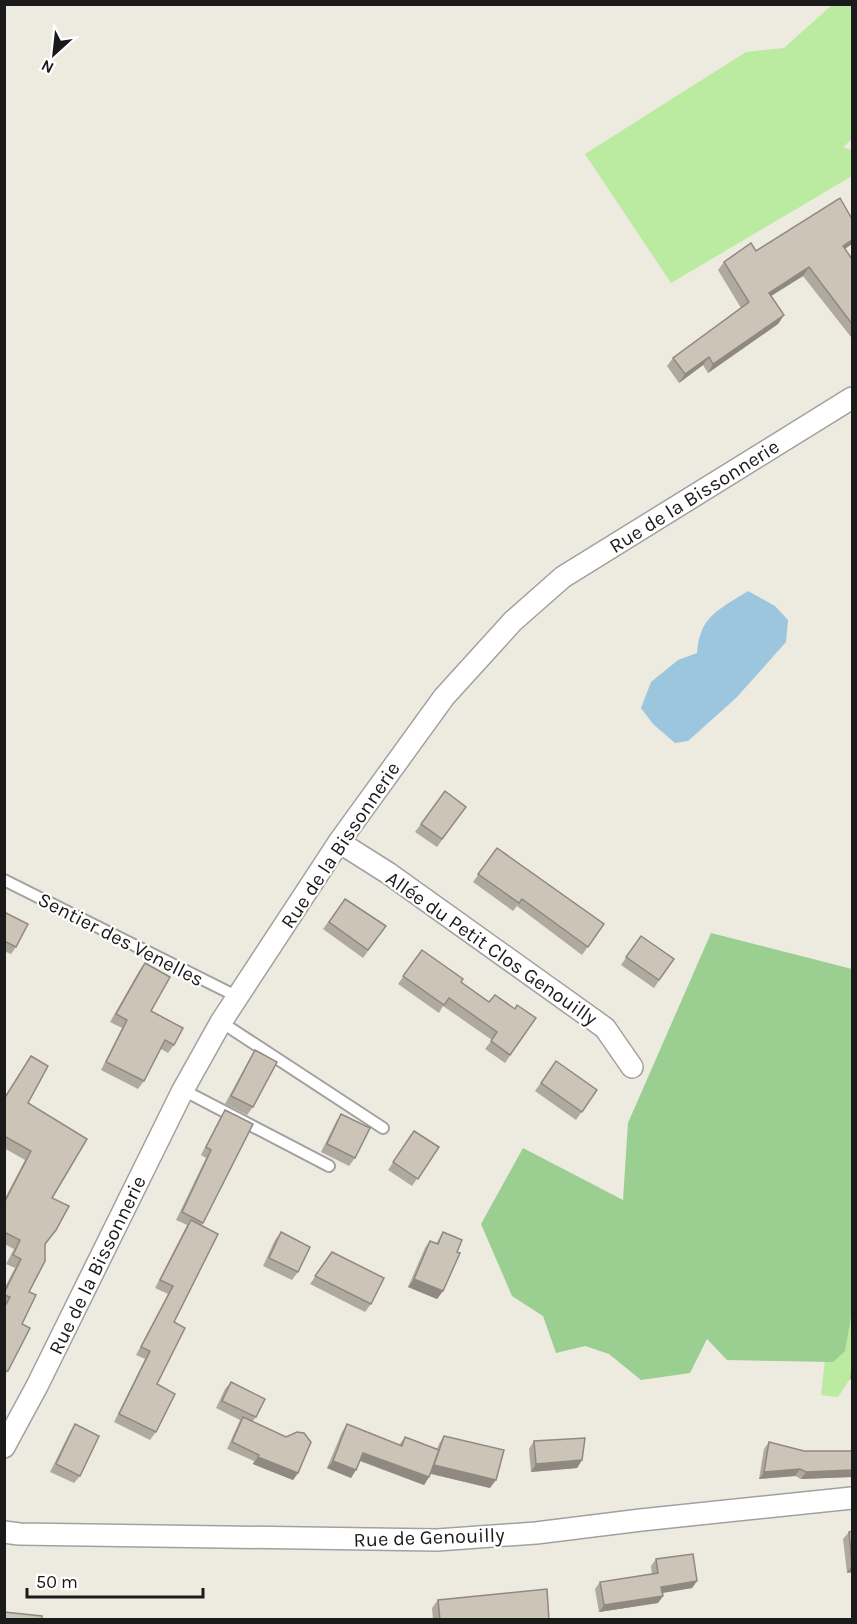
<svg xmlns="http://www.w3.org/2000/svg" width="857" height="1624" viewBox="0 0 857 1624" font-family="Karla,sans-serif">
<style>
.grass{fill:#baeba0}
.forest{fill:#9acf91}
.water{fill:#9cc5de}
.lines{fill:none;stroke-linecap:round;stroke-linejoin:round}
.service-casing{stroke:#a1a1a1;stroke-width:14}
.minor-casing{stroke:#a1a1a1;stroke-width:24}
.service{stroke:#fff;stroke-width:10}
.minor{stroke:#fff;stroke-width:21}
.wall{fill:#b0a99e}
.shaded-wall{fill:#908981}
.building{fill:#cdc4b8;stroke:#908981;stroke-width:1.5}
.labels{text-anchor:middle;stroke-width:4.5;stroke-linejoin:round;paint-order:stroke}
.street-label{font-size:20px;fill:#1a1a1a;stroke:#fff}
</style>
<rect width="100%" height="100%" fill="#edeadf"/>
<!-- grass -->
<g class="grass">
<polygon points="832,5 852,5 852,139 843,147 852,150 852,176 671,283 585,154 746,52 784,48"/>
<polygon points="830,1316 852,1319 852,1360 850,1379 838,1397 821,1395"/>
</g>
<!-- forest -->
<polygon class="forest" points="711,933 852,969 852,1311 845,1351 833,1362 727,1360 707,1339 690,1373 641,1380 609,1354 585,1346 556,1353 543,1316 512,1296 481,1224 523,1148 623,1200 628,1123"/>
<!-- water -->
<path class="water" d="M 748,591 L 775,606 L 788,620 L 786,642 L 736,698 L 688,741 L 675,743 L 653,724 L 641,708 L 651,682 L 678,660 L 697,653 C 700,615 719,610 748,591 Z"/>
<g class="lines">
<defs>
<g id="service">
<polyline points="4,880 238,997"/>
<polyline points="221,1022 383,1128"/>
<polyline points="183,1090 329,1166"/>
</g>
<g id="minor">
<polyline points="339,842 388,873 605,1028 632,1067"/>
<polyline points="4,1447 37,1386 183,1090 221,1022 339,842 444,697 513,621 563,577 852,398"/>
<polyline points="4,1532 19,1534 437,1540 536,1533 641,1520 852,1498"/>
</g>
</defs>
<!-- service casing -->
<use href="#service" class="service-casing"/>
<!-- minor casing -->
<use href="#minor" class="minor-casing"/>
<!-- service -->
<use href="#service" class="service"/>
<!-- minor -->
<use href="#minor" class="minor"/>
</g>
<!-- wall -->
<g class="wall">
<polygon points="852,219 852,244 845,249 852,259 852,336 851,337 803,276 771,296 784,315 778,324 708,373 703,365 679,383 667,366 673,358 741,308 718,270 724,262"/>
<polygon points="445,791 466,807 437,847 415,832"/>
<polygon points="497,848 604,924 582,955 517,906 513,911 473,882"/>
<polygon points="345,899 386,926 363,958 323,929"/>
<polygon points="4,912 16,947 11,954 4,951"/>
<polygon points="641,936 674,959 654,988 621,965"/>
<polygon points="422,950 461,982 489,1002 515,1009 536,1018 505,1063 485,1049 492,1040 443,1006 439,1013 398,984"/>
<polygon points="145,963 151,1011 174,1045 168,1053 161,1049 144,1081 138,1089 101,1070 122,1028 110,1022 139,971"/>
<polygon points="255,1050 253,1107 247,1115 225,1104 250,1058"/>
<polygon points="31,1056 28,1103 52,1198 56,1230 45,1245 29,1292 22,1324 8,1371 4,1376 4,1289 15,1268 6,1264 14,1249 4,1244 4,1200 25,1160 4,1148 4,1098"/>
<polygon points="556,1061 597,1090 576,1120 535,1091"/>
<polygon points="225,1110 203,1223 202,1225 157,1384 156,1432 150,1440 114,1422 145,1359 136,1355 168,1294 155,1288 187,1225 176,1220 206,1158 201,1155 220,1118"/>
<polygon points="341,1114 355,1158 349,1166 321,1152 336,1122"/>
<polygon points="414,1131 439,1147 412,1186 388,1170"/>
<polygon points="281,1232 298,1272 292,1280 263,1266 275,1240"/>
<polygon points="443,1232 457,1252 443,1291 437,1299 408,1287 425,1248 430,1241 436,1244"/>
<polygon points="332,1252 371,1304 365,1312 310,1284"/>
<polygon points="852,1360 852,1380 850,1379"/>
<polygon points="231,1382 256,1417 253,1421 298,1473 293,1480 253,1464 254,1461 227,1449 240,1420 216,1408 225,1389"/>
<polygon points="75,1424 80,1476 74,1483 50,1472 70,1432"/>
<polygon points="347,1424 399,1445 405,1437 437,1449 439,1444 444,1436 490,1488 431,1474 424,1485 360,1461 351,1478 327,1468 342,1432"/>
<polygon points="534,1441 582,1460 577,1468 531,1472 529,1449"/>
<polygon points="769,1442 804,1451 852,1451 852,1477 801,1479 795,1476 759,1479 764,1449"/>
<polygon points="852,1531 852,1572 847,1573 843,1539 849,1532"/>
<polygon points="656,1559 697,1581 692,1588 662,1593 663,1596 658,1603 599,1612 595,1589 600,1582 652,1574 651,1566"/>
<polygon points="438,1600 549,1620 433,1620 432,1608"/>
</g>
<!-- shaded-wall -->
<g class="shaded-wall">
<polygon points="852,240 852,244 837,254 843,246"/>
<polygon points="809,267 803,276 763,301 769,293"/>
<polygon points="784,315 778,324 708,373 713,364"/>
<polygon points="709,357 703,365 679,383 685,374"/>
<polygon points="414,1279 443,1291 437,1299 408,1287"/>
<polygon points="363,1453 429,1477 424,1485 358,1460"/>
<polygon points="258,1457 298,1473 293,1480 253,1464"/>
<polygon points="582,1460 577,1468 531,1472 536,1464"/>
<polygon points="333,1461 356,1470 351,1478 327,1468"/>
<polygon points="434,1465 496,1480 490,1488 428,1473"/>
<polygon points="800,1469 795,1476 759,1479 764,1472"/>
<polygon points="852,1470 852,1477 801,1479 806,1472"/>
<polygon points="852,1565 852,1572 847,1573"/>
<polygon points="697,1581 692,1588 656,1594 661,1587"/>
<polygon points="663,1596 658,1603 599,1612 604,1605"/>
</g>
<!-- building -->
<g class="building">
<polygon points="840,198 852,219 852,240 843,246 852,259 852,324 809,267 769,293 784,315 713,364 709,357 685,374 673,358 749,302 724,262 751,243 756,251"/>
<polygon points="445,791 466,807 442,839 421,824"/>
<polygon points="497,848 604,924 588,947 522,899 519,903 478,874"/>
<polygon points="345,899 386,926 368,950 329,922"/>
<polygon points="4,912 28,924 16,947 4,941"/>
<polygon points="641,936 674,959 659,980 626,957"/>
<polygon points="422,950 463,979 461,982 489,1002 495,995 515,1009 517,1005 536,1018 510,1055 491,1041 497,1032 449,998 444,1005 403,976"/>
<polygon points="145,963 170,977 151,1011 183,1028 174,1045 165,1040 144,1081 106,1062 127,1020 116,1014"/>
<polygon points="255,1050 277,1062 253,1107 231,1096"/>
<polygon points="31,1056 48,1066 28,1103 87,1139 52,1198 69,1206 56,1230 45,1244 45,1261 29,1292 36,1295 22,1324 30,1328 8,1371 4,1370 4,1308 10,1297 4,1295 4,1293 21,1259 13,1255 20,1240 4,1232 4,1203 31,1151 4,1136 4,1099"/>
<polygon points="556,1061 597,1090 582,1112 541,1083"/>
<polygon points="225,1110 253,1124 203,1223 182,1212 211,1150 206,1147"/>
<polygon points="341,1114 370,1128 355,1158 327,1144"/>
<polygon points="414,1131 439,1147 418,1179 393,1162"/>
<polygon points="191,1220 218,1234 174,1322 185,1328 157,1384 175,1394 156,1432 119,1414 150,1351 141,1347 173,1286 160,1280"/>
<polygon points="281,1232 310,1247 298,1272 269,1258"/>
<polygon points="443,1232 462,1240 457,1252 460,1253 443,1291 414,1279 430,1241 438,1244"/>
<polygon points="332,1252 384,1278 371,1304 315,1276"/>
<polygon points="231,1382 265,1399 256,1417 222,1401"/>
<polygon points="243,1417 286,1437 297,1432 304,1433 311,1442 298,1473 258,1457 259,1455 232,1442"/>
<polygon points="75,1424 99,1436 80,1476 56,1464"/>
<polygon points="347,1424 402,1446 405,1437 439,1450 429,1477 363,1453 356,1470 333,1461"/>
<polygon points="444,1436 504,1450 496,1480 434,1465"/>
<polygon points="585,1438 582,1460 536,1464 534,1441"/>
<polygon points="769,1442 804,1451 852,1451 852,1470 806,1472 800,1469 764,1472"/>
<polygon points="852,1531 852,1565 849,1532"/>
<polygon points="693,1554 697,1581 661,1587 663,1596 604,1605 600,1582 658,1573 656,1559"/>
<polygon points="547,1589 549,1620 504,1620 504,1619 440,1620 438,1600"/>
<polygon points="4,1612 42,1616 42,1620 4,1620"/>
</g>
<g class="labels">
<!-- street labels -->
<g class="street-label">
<text transform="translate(694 496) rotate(-32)" y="7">Rue de la Bissonnerie</text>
<text transform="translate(340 845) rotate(-56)" y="7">Rue de la Bissonnerie</text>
<text transform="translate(121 939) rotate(27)" y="7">Sentier des Venelles</text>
<text transform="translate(492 948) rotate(35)" y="7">Allée du Petit Clos Genouilly</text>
<text transform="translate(97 1265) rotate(-64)" y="7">Rue de la Bissonnerie</text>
<text transform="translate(429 1537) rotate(-2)" y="7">Rue de Genouilly</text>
</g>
</g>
<!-- border -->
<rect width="857" height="1624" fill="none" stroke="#1a1a1a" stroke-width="12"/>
<!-- north arrow -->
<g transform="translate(54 54) rotate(207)" stroke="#ffffff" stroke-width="4.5" paint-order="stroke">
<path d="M0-4.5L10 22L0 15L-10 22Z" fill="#1a1a1a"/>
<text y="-9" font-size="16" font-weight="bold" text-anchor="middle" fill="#1a1a1a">N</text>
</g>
<!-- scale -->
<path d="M27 1588v9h176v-9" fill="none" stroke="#1a1a1a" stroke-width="3"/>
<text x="36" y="1588" font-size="18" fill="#1a1a1a" stroke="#ffffff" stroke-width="4.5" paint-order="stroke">50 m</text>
</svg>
